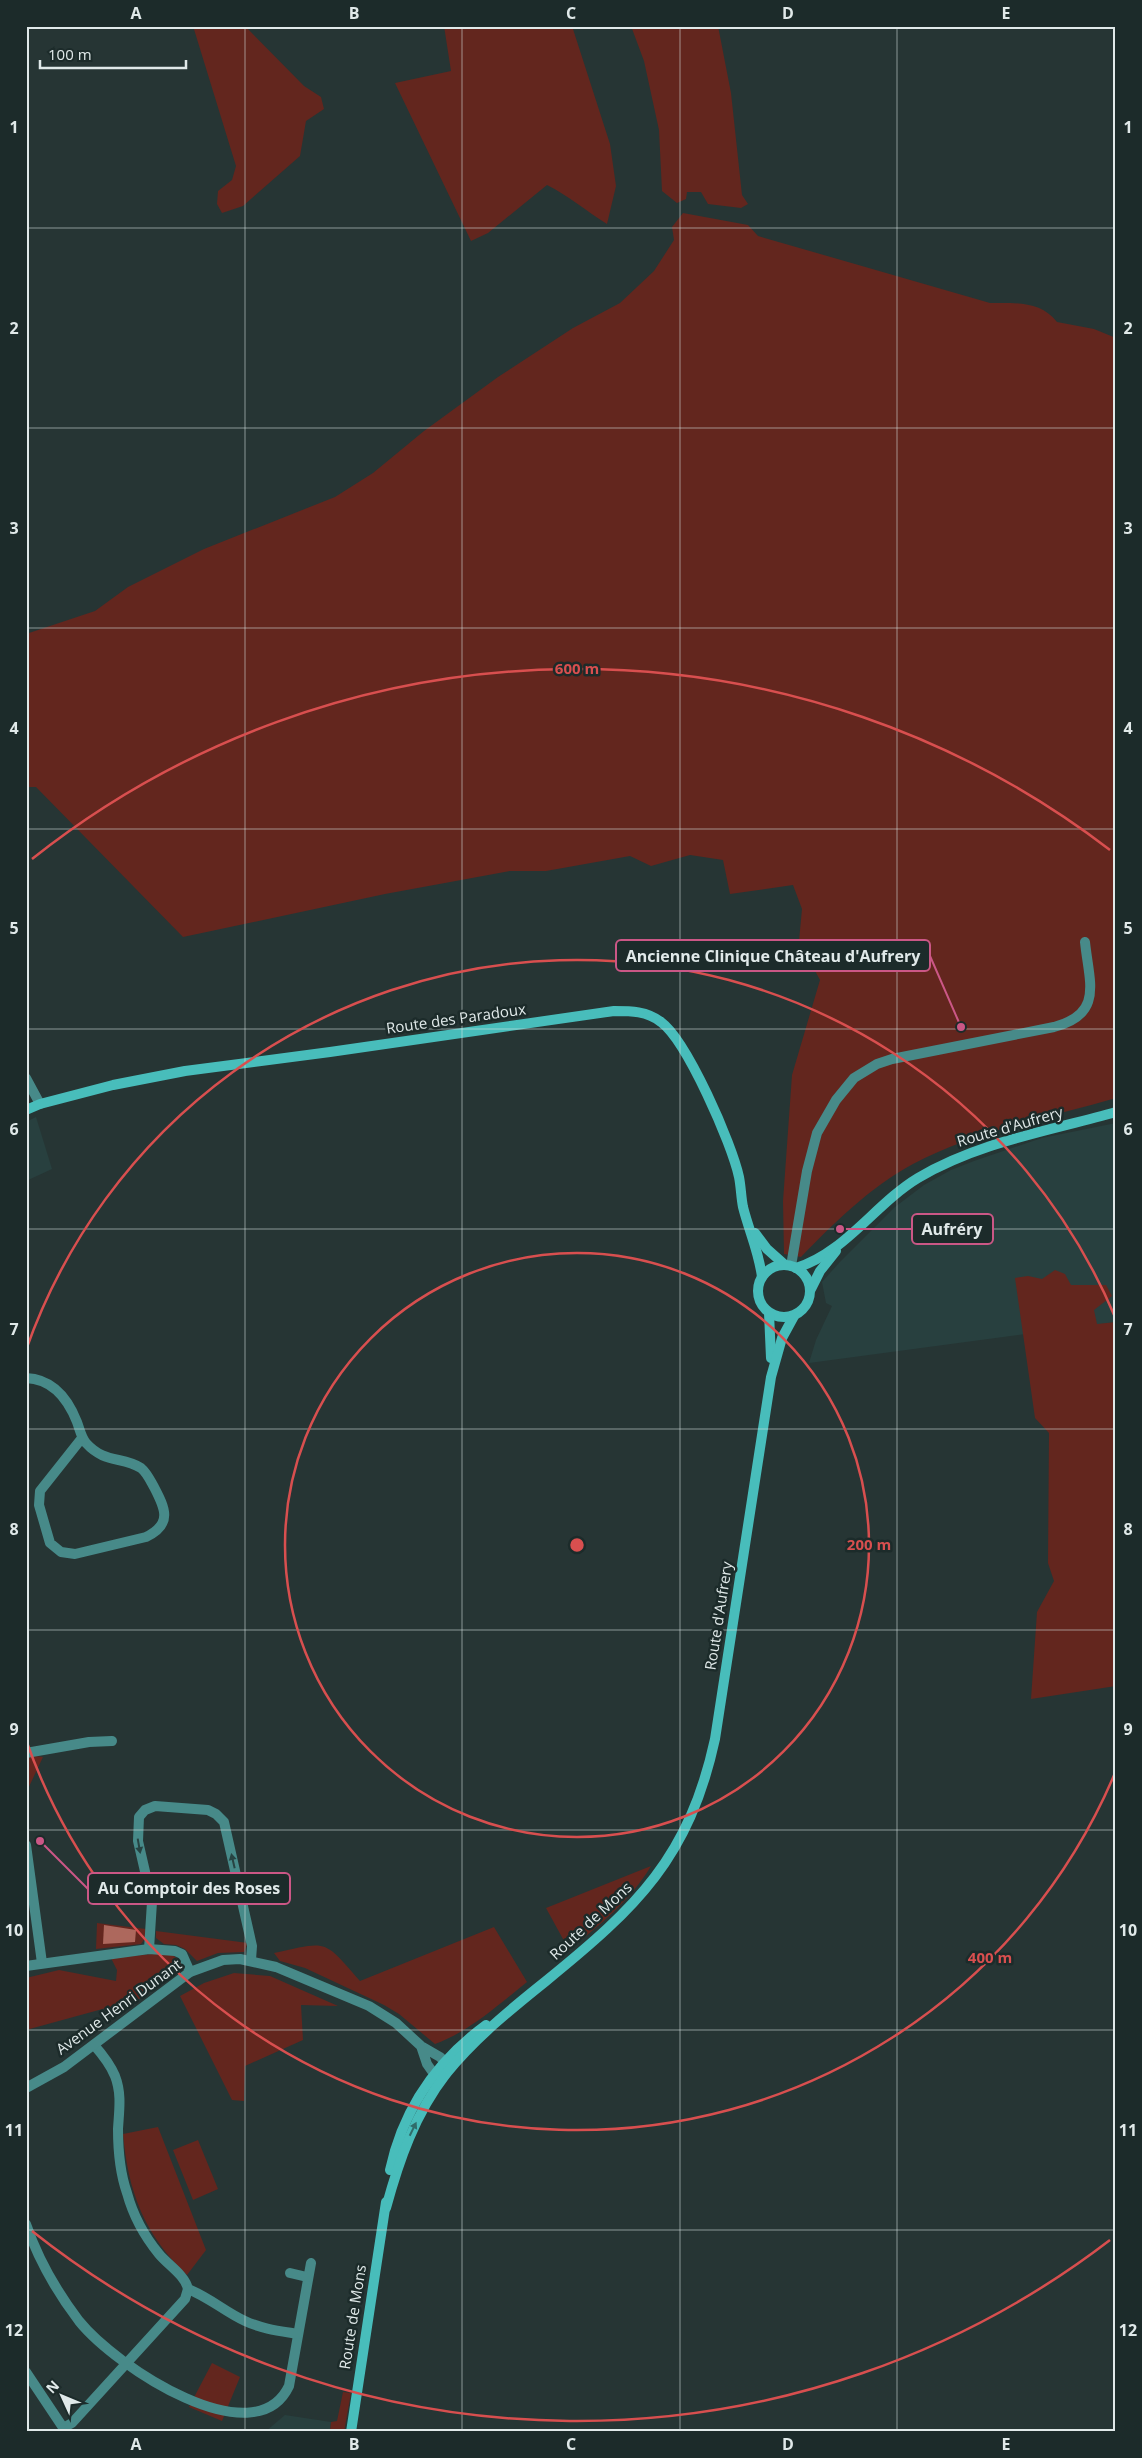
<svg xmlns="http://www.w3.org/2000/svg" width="1142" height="2458" viewBox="0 0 1142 2458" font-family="'Open Sans',sans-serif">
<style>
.built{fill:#28403f}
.green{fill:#63261e}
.water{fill:#ad685d}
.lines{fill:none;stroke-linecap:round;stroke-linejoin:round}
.street{stroke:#478a89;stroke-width:10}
.secondary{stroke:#48bdbb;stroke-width:10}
.oneway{fill:#274342}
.oneway2{fill:#306d6b}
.grid{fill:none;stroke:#e0e9e9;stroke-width:1;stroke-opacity:0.55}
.ring{fill:none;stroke:#d84f4f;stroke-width:2.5}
.labels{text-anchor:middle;stroke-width:5;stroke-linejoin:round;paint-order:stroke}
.street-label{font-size:15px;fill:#e0e9e9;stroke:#1c2b2a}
.centre{fill:#d84f4f;stroke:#1c2b2a;stroke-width:2.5}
.ring-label{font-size:15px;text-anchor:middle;font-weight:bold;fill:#d84f4f;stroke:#1c2b2a;stroke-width:5;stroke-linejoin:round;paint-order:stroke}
.leader{fill:none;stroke:#cb5786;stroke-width:2}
.callout-dot{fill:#cb5786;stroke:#1c2b2a;stroke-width:2}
.callout{fill:#1c2b2a;stroke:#cb5786;stroke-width:2}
.callout-label{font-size:16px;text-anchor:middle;font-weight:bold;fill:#e0e9e9}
.neatline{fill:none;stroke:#e0e9e9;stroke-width:2}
.grid-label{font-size:16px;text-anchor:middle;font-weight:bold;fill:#e0e9e9}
</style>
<rect width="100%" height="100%" fill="#263534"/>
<!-- built -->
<g class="built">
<polygon points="36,1117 52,1169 26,1181 26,1122"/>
<polygon points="1116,1123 1116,1322 809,1363 816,1340 832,1306 826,1303 822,1282 839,1263 895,1207 924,1185 951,1170 974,1161 1042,1138"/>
<polygon points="285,2415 331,2422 330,2432 265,2432"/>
</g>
<!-- green -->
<g class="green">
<polygon points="193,26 245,26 304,86 321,97 324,109 306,121 300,156 243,206 222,213 217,204 218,191 232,180 236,166"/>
<path d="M 444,26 L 572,26 L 610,144 L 616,186 L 607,224 C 586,211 569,196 547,185 L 488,233 L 471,241 L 395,83 L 451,71 Z"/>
<polygon points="631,26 718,26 731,93 742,195 748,204 741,208 708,204 701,192 687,192 686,199 677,203 662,191 659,130 644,61"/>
<path d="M 683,213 L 748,225 L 758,236 L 990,303 C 1015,303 1041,301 1057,322 L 1094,329 L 1116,338 L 1116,1098 C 1048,1118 975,1131 913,1164 C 870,1187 834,1223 801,1257 L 784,1254 L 783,1201 L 792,1075 L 820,980 L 799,941 L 802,909 L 793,885 L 730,894 L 723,860 L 690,855 L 651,866 L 630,856 L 546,871 L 510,871 L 385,894 L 183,937 L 36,787 L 26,787 L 26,634 L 95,611 L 128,587 L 204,549 L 335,497 L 373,473 L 424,431 L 498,377 L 573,328 L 620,303 L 654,271 L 674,240 L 672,227 Z"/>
<polygon points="1055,1270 1065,1274 1071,1285 1106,1285 1112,1296 1094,1310 1097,1324 1116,1322 1116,1686 1031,1699 1037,1612 1054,1581 1048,1563 1049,1433 1035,1418 1015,1278 1028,1276 1042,1279"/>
<polygon points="28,1755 43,1757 26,1793 26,1759"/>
<path d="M 651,1866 C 630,1901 601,1924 569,1950 L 546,1908 Z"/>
<polygon points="97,1923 146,1929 145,1938 141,1944 96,1949"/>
<path d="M 494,1927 L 527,1982 C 498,2005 470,2031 435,2044 L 399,2014 L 384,2005 L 305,1968 L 280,1961 L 274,1953 C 329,1941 323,1939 360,1981 Z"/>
<polygon points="156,1931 248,1943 244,1952 218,1953 197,1961 185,1949 176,1945 164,1944 156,1938"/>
<polygon points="153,1954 173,1955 181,1963 180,1969 139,1999 26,2030 26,1978 59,1970 116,1981 117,1970 111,1958"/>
<polygon points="234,1973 270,1976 338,2006 301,2005 303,2040 245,2066 244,2101 232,2100 180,1996 204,1983"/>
<path d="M 158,2127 L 206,2250 L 187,2275 C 144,2235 128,2191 123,2134 Z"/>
<polygon points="198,2140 218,2189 193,2200 173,2150"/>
<polygon points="212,2363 240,2377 222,2421 189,2407"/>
<polygon points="343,2392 351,2393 344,2432 330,2432 331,2422 337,2421"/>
</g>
<!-- water -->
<polygon class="water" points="104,1925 136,1930 135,1942 103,1944"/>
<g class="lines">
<!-- street -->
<g class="street">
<polyline points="26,1078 40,1104"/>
<path d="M 791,1266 L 807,1171 L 817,1133 L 836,1100 L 854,1078 L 877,1064 L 892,1059 L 1054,1027 C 1104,1014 1089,982 1085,942"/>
<path d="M 26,1378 C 53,1379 68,1399 77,1422 C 80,1430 81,1437 86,1443 C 105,1464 122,1456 141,1468 C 147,1473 150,1480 154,1487 C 165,1508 173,1524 146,1537 L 75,1554 L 61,1552 L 50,1543 L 39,1505 L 40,1491 L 82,1438"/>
<polyline points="26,1753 89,1742 112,1741"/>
<polyline points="26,1845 42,1963"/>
<polyline points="149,1949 152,1902 138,1841 139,1817 145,1810 155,1806 208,1810 216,1814 224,1822 252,1946 251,1960"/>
<polyline points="26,1966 149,1949 175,1951 182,1954 190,1972"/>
<path d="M 94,2045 C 102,2054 110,2064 115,2076 C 122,2094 119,2111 118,2129 C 118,2151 120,2173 127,2193 C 133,2215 145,2237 159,2254 C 168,2265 185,2275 188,2289"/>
<polyline points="26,2088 64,2067 190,1972 223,1960 240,1959 276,1967 369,2006 396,2023 421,2046 440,2057 445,2062 446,2074 434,2074 427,2064 421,2046"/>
<path d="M 26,2224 C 38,2259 57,2292 79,2321 C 116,2367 255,2458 289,2386 L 311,2263"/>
<polyline points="290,2273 307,2277"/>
<path d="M 188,2289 C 209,2297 225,2312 245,2321 C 262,2329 280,2331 298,2334"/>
<polyline points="26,2372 66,2432"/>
<polyline points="63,2428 72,2423 185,2299 188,2289"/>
</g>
<!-- secondary -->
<g class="secondary">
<path d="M 26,1110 L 40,1104 L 113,1085 L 185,1071 L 330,1052 L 614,1011 C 631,1011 647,1011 661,1022 C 687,1041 732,1144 739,1177 C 741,1187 741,1197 743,1207 C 749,1231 759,1252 762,1277"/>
<polyline points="755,1233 767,1249 785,1265"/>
<circle cx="784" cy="1291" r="26"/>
<path d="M 796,1268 C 845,1253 875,1204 918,1178 C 979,1142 1049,1131 1116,1112"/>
<polyline points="811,1289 820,1271 836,1251"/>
<polyline points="769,1313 771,1358"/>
<path d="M 390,2170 C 403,2110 437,2061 486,2025"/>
<path d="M 386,2208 C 399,2160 415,2114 446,2074 C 474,2039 511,2009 546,1981 C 637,1907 689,1858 715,1739 L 771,1377 L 782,1338 L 794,1316"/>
<polyline points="351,2432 386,2202"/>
</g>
</g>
<!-- one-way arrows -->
<defs><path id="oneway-solid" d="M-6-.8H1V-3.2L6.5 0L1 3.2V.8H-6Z" transform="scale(1.25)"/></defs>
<g class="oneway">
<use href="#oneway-solid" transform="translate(139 1846) rotate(80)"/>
<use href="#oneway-solid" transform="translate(233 1861) rotate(-103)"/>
</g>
<use class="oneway2" href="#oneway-solid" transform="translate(413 2129) rotate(-64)"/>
<!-- grid -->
<path class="grid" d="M 245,26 L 245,2432M 462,26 L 462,2432M 680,26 L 680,2432M 897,26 L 897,2432M 26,228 L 1116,228M 26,428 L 1116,428M 26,628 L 1116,628M 26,829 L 1116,829M 26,1029 L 1116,1029M 26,1229 L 1116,1229M 26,1429 L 1116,1429M 26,1630 L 1116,1630M 26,1830 L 1116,1830M 26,2030 L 1116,2030M 26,2230 L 1116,2230"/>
<!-- distance rings -->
<g class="ring">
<circle cx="577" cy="1545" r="292"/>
<path d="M1115 1773A584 584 0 0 1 26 1740M26 1350A584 584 0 0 1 1115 1317"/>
<path d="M1110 2240A876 876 0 0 1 32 2231M32 859A876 876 0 0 1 1110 850"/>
</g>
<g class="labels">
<!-- street labels -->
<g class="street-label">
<text transform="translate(456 1019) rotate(-8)" y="5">Route des Paradoux</text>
<text transform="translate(1010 1127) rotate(-16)" y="5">Route d'Aufrery</text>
<text transform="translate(719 1616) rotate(-81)" y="5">Route d'Aufrery</text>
<text transform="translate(591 1921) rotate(-43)" y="5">Route de Mons</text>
<text transform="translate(119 2007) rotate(-36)" y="5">Avenue Henri Dunant</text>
<text transform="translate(353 2317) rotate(-81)" y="5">Route de Mons</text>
</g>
</g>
<circle cx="577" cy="1545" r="8" class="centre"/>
<g class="ring-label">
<text x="577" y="674">600 m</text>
<text x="869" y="1550">200 m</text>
<text x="990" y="1963">400 m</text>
</g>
<!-- callouts -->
<path class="leader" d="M961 1027L930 956M840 1229L912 1229M40 1841L88 1889"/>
<g class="callout-dot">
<circle cx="961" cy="1027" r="5"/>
<circle cx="840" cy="1229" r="5"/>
<circle cx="40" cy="1841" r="5"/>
</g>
<g class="callout">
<rect x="616" y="940" width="314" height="31" rx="5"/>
<rect x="912" y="1214" width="81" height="30" rx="5"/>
<rect x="88" y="1873" width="202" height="31" rx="5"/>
</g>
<g class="callout-label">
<text x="773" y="962">Ancienne Clinique Château d'Aufrery</text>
<text x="952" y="1235">Aufréry</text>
<text x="189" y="1894">Au Comptoir des Roses</text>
</g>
<!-- border -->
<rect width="1142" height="2458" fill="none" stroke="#1c2b2a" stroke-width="55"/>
<!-- north arrow -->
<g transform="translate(62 2396) rotate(314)" stroke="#1c2b2a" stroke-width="4" paint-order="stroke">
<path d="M0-4L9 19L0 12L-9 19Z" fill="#e0e9e9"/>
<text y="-8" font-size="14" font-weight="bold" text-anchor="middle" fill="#e0e9e9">N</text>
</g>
<!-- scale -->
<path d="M40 60v8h146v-8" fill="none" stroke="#e0e9e9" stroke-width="2.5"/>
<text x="48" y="60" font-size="15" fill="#e0e9e9" stroke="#1c2b2a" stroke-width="4" paint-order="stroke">100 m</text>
<rect x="28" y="28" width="1086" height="2402" class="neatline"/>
<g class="grid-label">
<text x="136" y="19">A</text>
<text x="354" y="19">B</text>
<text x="571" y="19">C</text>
<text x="788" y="19">D</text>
<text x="1006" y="19">E</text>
<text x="14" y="133">1</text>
<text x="1128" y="133">1</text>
<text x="14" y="334">2</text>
<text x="1128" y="334">2</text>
<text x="14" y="534">3</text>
<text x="1128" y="534">3</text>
<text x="14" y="734">4</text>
<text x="1128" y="734">4</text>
<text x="14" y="934">5</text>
<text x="1128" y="934">5</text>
<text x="14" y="1135">6</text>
<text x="1128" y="1135">6</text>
<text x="14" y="1335">7</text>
<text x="1128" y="1335">7</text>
<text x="14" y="1535">8</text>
<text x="1128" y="1535">8</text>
<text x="14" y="1735">9</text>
<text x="1128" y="1735">9</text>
<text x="14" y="1936">10</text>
<text x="1128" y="1936">10</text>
<text x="14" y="2136">11</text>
<text x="1128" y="2136">11</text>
<text x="14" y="2336">12</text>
<text x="1128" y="2336">12</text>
<text x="136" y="2450">A</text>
<text x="354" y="2450">B</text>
<text x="571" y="2450">C</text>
<text x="788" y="2450">D</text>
<text x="1006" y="2450">E</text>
</g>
</svg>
